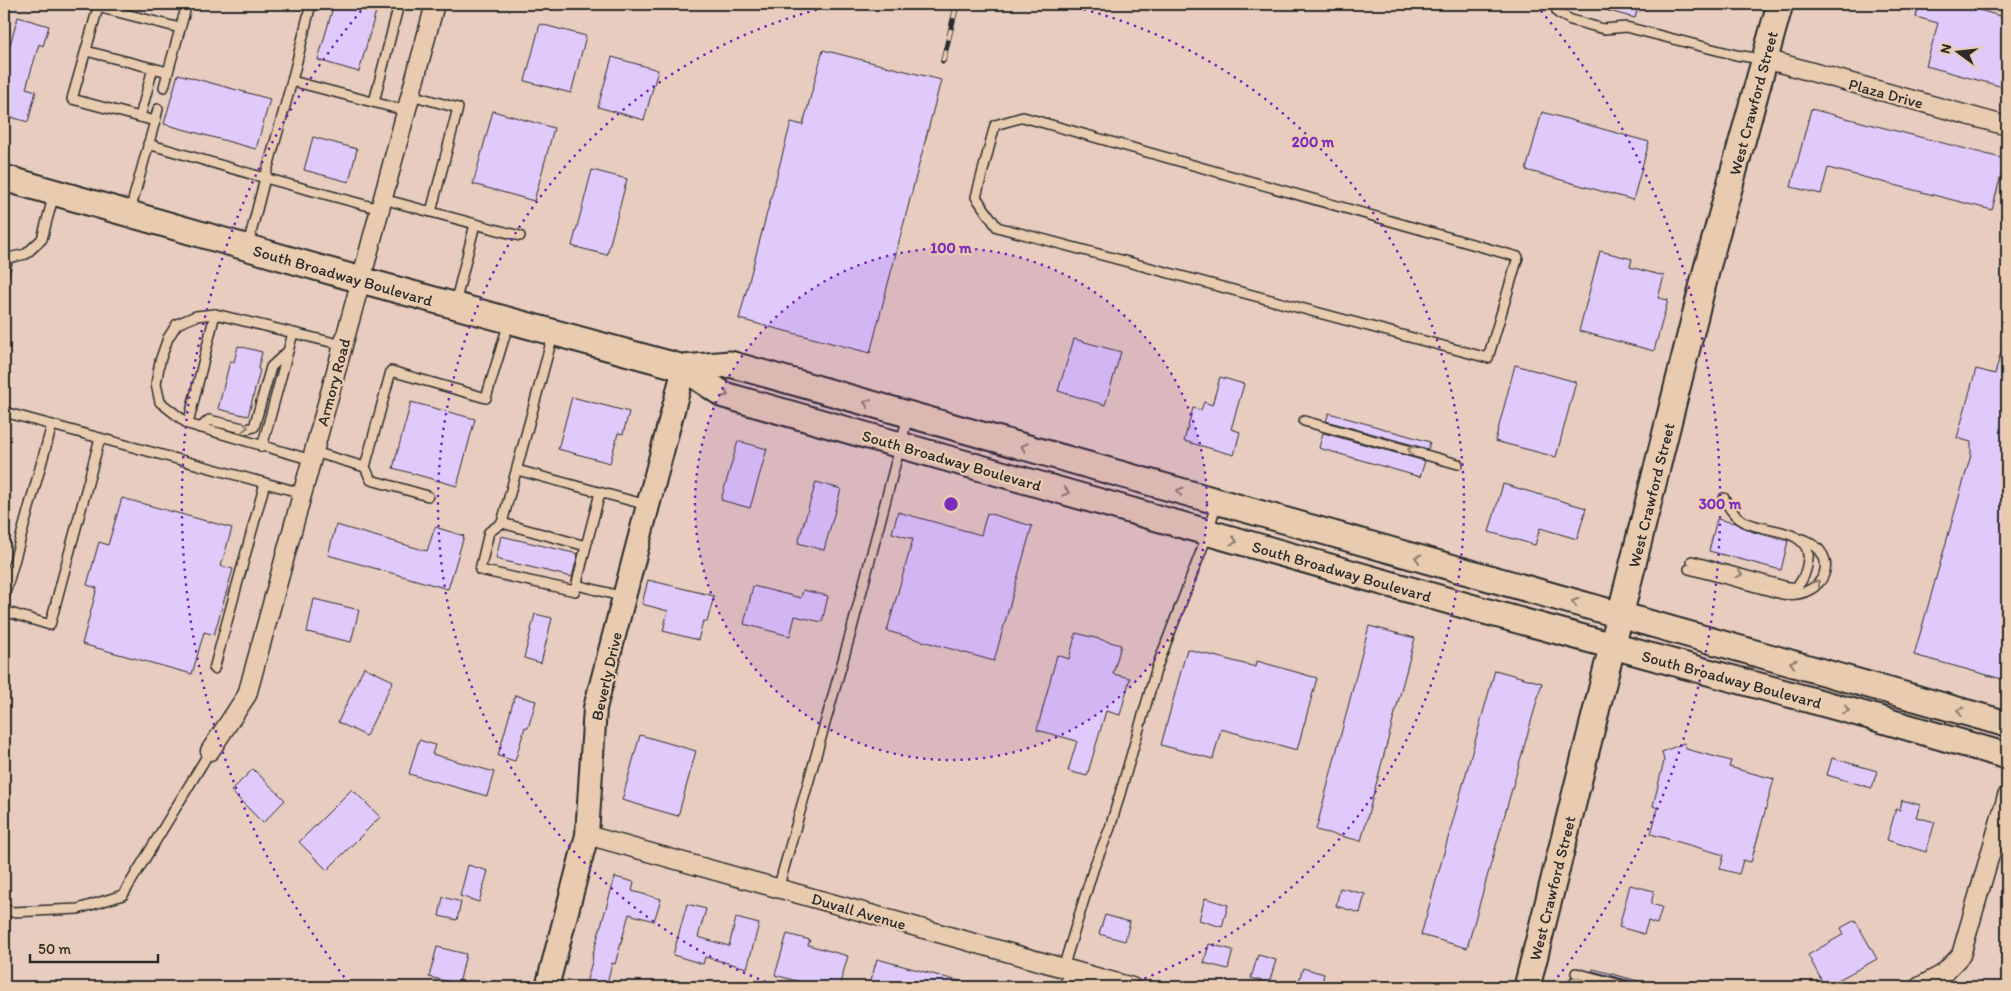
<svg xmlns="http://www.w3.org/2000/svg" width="2011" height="991" viewBox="0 0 2011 991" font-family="Itim,sans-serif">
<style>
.building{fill:#dfcafb;stroke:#2b2b2b}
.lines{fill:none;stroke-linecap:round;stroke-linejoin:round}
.service-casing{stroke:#2b2b2b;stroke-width:12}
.minor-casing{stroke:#2b2b2b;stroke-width:21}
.tertiary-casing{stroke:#2b2b2b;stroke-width:26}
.secondary-casing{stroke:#2b2b2b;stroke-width:29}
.service{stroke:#e9ccb0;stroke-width:9}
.minor{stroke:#e9ccb0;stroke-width:18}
.tertiary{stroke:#e9ccb0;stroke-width:22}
.secondary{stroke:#e9ccb0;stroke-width:25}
.rail-casing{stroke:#2b2b2b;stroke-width:5.5}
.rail{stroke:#e9ccb0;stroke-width:4;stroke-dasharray:11;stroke-linecap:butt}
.oneway{stroke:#8a7c6e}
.ring{fill:none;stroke:#7b2cbf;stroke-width:2.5;stroke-dasharray:2.5 5}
.labels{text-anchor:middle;stroke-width:4.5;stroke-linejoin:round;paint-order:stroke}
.street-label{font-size:16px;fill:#2b2b2b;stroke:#e9ccb0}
.centre{fill:#7b2cbf;stroke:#e9ccb0;stroke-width:2.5}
.ring-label{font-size:15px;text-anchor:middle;font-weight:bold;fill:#7b2cbf;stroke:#e9ccb0;stroke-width:4.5;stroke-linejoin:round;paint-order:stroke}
</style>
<rect width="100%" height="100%" fill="#e7ccbf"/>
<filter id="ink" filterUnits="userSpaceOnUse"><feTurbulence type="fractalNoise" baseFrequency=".02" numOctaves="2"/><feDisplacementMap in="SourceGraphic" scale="10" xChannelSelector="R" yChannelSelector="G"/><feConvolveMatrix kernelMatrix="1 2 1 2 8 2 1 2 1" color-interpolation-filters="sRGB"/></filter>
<g filter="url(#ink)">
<!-- building -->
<g class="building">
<polygon points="334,4 378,4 359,72 318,60"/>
<polygon points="1598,4 1639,4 1635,18 1598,8"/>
<polygon points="1919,4 1958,4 2007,18 2007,88 1926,66 1938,23 1916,17"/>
<polygon points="18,17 49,26 43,46 39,44 26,88 36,91 28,122 4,115 4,66"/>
<polygon points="540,24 586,36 571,93 525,81"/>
<polygon points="823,50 941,80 870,353 739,319 791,122 803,125"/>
<polygon points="612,57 658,70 644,120 598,107"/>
<polygon points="178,74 270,99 256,149 164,124"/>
<polygon points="1811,109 2005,159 1992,210 1828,168 1821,194 1791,187"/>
<polygon points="493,111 554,128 534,201 473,184"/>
<polygon points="1542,112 1649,142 1633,200 1526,170"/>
<polygon points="313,137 357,149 349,182 304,170"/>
<polygon points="592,170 627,179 607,255 572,246"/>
<polygon points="1600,251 1632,259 1630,267 1664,276 1658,298 1668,300 1654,351 1579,331"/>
<polygon points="1074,339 1121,352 1105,405 1058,391"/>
<polygon points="2003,345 2007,345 2007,661 2002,679 1914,655 1971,455 1971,442 1957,438 1976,369 1995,374"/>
<polygon points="238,346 262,352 258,369 260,370 248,416 218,409 230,361 234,362"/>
<polygon points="1515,365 1576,382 1556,457 1495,441"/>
<polygon points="1220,377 1244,384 1231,429 1240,432 1234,455 1184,441 1193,408 1201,410 1204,402 1212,405"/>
<polygon points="572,397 629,412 623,434 618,433 610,463 558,449"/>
<polygon points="411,402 475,419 457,486 393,468"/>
<polygon points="1329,413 1430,442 1428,449 1326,421"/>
<polygon points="1323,433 1425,461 1420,477 1319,448"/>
<polygon points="738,441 767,449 750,508 721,500"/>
<polygon points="816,482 841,489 824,550 798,543"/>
<polygon points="1503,484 1586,508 1577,539 1540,528 1535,545 1489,532"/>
<polygon points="122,498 232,528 221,566 233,569 214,635 204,632 192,674 82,644 97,588 87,585 99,542 108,545"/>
<polygon points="898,512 981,535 987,513 1032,526 994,661 887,631 913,539 892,533"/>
<polygon points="1717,519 1735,523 1753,532 1788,541 1781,570 1709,551"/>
<polygon points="336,525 427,551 435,527 464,536 448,589 328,555"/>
<polygon points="501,536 578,554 572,577 496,559"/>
<polygon points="648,580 714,596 707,622 703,621 698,640 663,631 668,611 642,604"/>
<polygon points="753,586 801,598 803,590 828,596 822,622 795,616 790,636 744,624"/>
<polygon points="314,599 359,610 351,642 307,632"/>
<polygon points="535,614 552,618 541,663 524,658"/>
<polygon points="1369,626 1415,638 1361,841 1316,830"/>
<polygon points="1076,633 1121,645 1113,674 1130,678 1120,715 1106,711 1087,776 1068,771 1077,741 1037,730 1057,655 1069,659"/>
<polygon points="1187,649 1256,667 1257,661 1317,678 1297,750 1221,729 1213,759 1161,745"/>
<polygon points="364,667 393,681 366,736 338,722"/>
<polygon points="1495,670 1542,683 1467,948 1421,935"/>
<polygon points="515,695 536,701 528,728 525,727 515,761 498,756"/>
<polygon points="640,735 696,751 678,816 622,800"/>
<polygon points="419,740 435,745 432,754 494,772 487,796 409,774"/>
<polygon points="1684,743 1686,749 1731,761 1729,767 1774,779 1751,862 1743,860 1739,874 1720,869 1724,855 1651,834 1658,808 1653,806 1664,761 1662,752"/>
<polygon points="1832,758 1877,771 1872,788 1827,775"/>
<polygon points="253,769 285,800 263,823 231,791"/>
<polygon points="352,789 380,817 327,870 299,842"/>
<polygon points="1902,800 1920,805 1916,817 1935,822 1926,852 1887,840 1896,809 1900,810"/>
<polygon points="468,865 488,871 479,902 460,896"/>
<polygon points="615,877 634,882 632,891 661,899 654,921 629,914 615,964 612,963 606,987 585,987 593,958 592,957"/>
<polygon points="1630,885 1654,891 1651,904 1662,907 1657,924 1648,921 1644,934 1619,927"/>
<polygon points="1340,888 1365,894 1360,913 1336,906"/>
<polygon points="443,897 461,902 457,920 439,916"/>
<polygon points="1205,898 1228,905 1222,927 1199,920"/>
<polygon points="687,904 706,909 698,937 729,946 736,918 759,924 747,968 705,957 703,964 673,955"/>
<polygon points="1105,915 1130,922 1125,941 1099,934"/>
<polygon points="1855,920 1877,959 1825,987 1808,955 1844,934 1841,928"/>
<polygon points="787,934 810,940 808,945 848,956 839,987 819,987 775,975"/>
<polygon points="1209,944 1233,950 1228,969 1204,963"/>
<polygon points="437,947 466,954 459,984 429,977"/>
<polygon points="1258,955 1276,960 1269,983 1251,978"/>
<polygon points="877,959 966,983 965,987 869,987"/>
<polygon points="1303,968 1324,974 1321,987 1297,987"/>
<polygon points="1593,969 1646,983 1645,987 1635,987 1631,981 1592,971"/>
</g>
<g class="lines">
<defs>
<g id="service">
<polyline points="99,4 72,99 155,121 130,211"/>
<polyline points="1554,4 1558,13 1571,20 1604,29 1626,27 1736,55 1762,59"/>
<polyline points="98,7 180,28"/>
<polyline points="86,51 168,72 187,4"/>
<polyline points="292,81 311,4"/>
<polyline points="164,87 168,72"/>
<polyline points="411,95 458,108 431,212"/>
<polyline points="374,102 399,4"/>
<polyline points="140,117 153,68"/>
<polygon points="1023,117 1518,257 1488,358 997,227 976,197 995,125"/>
<polyline points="155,121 158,109"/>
<polyline points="148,144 265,178 248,245"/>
<polyline points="383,199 520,236"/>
<polyline points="380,209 265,178 292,81 407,111"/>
<polyline points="4,273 8,258 26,254 42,239 54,194"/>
<polyline points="455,304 475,224"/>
<polyline points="215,314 196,316 177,324 168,338 160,361 156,384 160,402 188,424 312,460"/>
<polyline points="553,335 502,523 586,546 600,493"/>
<polyline points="4,412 302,493"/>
<polyline points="1304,421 1458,464"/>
<polyline points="188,424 215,314 343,345"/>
<polyline points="200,428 209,420 247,429 254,427 271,367 287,352"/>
<polyline points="262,447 293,333"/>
<polyline points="314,452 365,467 391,371 486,398 509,322"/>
<polyline points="365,467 371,480 428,496"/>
<polyline points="517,470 647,505"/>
<polyline points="502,523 489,532 480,570 575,591 586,546"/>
<path d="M 1692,561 L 1788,587 L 1797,587 C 1804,579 1807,569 1808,559 C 1811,529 1766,532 1747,523 C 1735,518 1729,509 1724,498"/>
<path d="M 1689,569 L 1782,594 C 1825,600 1844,554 1802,539"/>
<polyline points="577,585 624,597"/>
<polyline points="4,598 52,425"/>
<polyline points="4,611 50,625 100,438"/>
<polyline points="214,669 265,483"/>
<polyline points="778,889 851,632 908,416"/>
<polyline points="4,908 12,912 78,909 123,895 210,751"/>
<polyline points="1063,968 1094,867 1110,828 1157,667 1208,533 1216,504"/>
<polyline points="1576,973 1629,987"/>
<polyline points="1574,982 1592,987"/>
</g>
<g id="minor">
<polyline points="1765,59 2007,126"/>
<polyline points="210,751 247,695 361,280 435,4"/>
<polyline points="587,835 1132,987"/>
<polyline points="1069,987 1073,971"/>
<polyline points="1919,987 1943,974 1961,955 2007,796"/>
</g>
<polyline id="tertiary" points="547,987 587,835 595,708 684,368"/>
<g id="secondary">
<polyline points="4,178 361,280 684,368 724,395 1481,610 1869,716 2007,756"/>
<polyline points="684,368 730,364 2007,724"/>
<polyline points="1527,987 1707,268 1780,4"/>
</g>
</defs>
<!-- service casing -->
<use href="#service" class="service-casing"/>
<!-- minor casing -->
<use href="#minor" class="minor-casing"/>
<!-- tertiary casing -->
<use href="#tertiary" class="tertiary-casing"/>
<!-- secondary casing -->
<use href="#secondary" class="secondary-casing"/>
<!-- service -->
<use href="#service" class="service"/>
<!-- minor -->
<use href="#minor" class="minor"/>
<!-- tertiary -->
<use href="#tertiary" class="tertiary"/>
<!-- secondary -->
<use href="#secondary" class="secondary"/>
<defs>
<polyline id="rail" points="943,61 957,4"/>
</defs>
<!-- rail casing -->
<use href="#rail" class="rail-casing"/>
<!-- rail -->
<use href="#rail" class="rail"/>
</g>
<!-- one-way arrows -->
<defs><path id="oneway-chevron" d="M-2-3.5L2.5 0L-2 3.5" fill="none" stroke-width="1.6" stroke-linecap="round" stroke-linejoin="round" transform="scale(1.25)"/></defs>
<g class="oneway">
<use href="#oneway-chevron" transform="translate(725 394) rotate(24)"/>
<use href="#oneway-chevron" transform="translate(867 403) rotate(-164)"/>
<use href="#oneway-chevron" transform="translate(245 427) rotate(3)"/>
<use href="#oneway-chevron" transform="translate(1024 447) rotate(-164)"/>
<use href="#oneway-chevron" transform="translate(1411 450) rotate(-164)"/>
<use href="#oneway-chevron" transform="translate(1180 491) rotate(-164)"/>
<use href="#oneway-chevron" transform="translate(1066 492) rotate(16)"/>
<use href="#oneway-chevron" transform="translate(1234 541) rotate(16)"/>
<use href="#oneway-chevron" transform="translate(1418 558) rotate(-164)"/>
<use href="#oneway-chevron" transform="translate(1739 574) rotate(15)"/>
<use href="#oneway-chevron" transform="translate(1817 583) rotate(-55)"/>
<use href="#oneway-chevron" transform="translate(1575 602) rotate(-164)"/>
<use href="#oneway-chevron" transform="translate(1793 663) rotate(-164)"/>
<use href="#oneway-chevron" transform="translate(1846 710) rotate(15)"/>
<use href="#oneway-chevron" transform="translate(1960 711) rotate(-164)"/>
</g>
</g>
<!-- distance rings -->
<circle cx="951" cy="504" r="256" fill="#7b2cbf" fill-opacity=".12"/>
<g class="ring">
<circle cx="951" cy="504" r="256"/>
<path d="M780 987A512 512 0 0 1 840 4M1062 4A512 512 0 0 1 1122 987"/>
<path d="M349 983A769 769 0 0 1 366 5M1536 5A769 769 0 0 1 1553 983"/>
</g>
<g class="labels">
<!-- street labels -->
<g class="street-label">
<text transform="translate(1886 93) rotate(15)" y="6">Plaza Drive</text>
<text transform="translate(1753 103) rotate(-75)" y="6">West Crawford Street</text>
<text transform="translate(343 275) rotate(16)" y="6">South Broadway Boulevard</text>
<text transform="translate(333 382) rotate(-75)" y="6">Armory Road</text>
<text transform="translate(952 460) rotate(16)" y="6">South Broadway Boulevard</text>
<text transform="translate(1651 495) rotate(-76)" y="6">West Crawford Street</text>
<text transform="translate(1342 571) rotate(16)" y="6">South Broadway Boulevard</text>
<text transform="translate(606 676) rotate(-77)" y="6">Beverly Drive</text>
<text transform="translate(1732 679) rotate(15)" y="6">South Broadway Boulevard</text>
<text transform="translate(1552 888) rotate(-76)" y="6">West Crawford Street</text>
<text transform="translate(859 911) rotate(16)" y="6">Duvall Avenue</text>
</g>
</g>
<circle cx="951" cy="504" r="8" class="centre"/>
<g class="ring-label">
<text x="1313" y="147">200 m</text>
<text x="951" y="253">100 m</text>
<text x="1720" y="509">300 m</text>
</g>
<!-- margin -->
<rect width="2011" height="991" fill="none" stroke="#e9ccb0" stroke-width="20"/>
<rect x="10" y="10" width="1991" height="971" fill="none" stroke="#2b2b2b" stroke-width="2" filter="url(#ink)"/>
<!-- north arrow -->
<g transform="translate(1958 52) rotate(285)" stroke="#e9ccb0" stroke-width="4" paint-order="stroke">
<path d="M0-4L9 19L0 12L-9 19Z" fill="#2b2b2b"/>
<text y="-8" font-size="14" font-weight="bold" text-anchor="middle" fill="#2b2b2b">N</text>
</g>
<!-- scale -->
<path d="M30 954v8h128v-8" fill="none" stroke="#2b2b2b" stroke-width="2.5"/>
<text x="38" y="954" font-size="15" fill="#2b2b2b" stroke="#e9ccb0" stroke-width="4" paint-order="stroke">50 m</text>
</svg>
